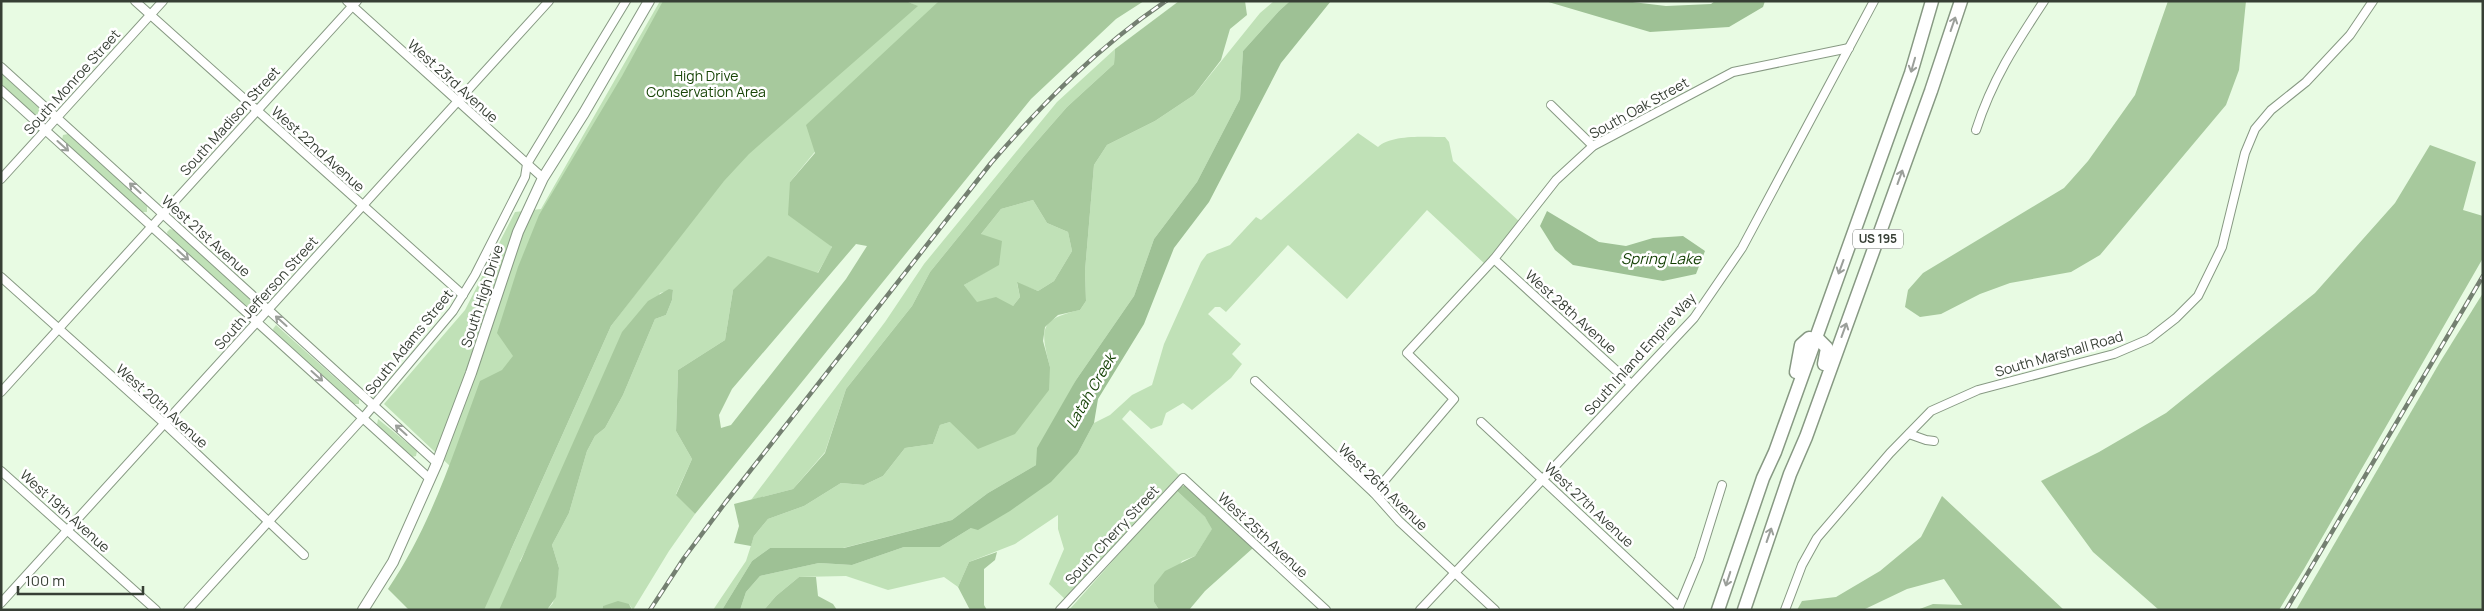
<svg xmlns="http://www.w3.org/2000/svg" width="2484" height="611" viewBox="0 0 2484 611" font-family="Manrope,sans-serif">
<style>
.green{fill:#c0e1b7}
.forest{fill:#a7c99d;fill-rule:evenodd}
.water{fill:#9ec195}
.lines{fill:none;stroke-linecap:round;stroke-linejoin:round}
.minor-casing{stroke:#879983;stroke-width:10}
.secondary-casing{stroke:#879983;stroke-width:12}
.trunk-casing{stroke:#879983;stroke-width:15}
.minor{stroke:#fff;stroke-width:8}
.secondary{stroke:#fff;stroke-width:10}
.trunk{stroke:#fff;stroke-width:12}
.rail-casing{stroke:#748071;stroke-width:4.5}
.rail{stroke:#fff;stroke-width:2.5;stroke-dasharray:8;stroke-linecap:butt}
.oneway{stroke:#9b9f9a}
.labels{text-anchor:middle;stroke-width:5;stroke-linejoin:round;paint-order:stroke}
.shield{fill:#fff;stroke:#737972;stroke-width:1}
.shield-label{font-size:12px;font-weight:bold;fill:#373f35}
.park-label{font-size:14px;fill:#184507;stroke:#fff}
.street-label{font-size:14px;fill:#373f35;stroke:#fff}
.water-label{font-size:15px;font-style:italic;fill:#113e00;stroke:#fff}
</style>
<rect width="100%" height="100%" fill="#e8fbe3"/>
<!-- green -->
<g class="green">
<polygon points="660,1 886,1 917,6 906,1 939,1 790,182 832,248 817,274 733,290 725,340 678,370 676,431 692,459 676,494 695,514 669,551 633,610 629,604 603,606 602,610 547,610 553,603 559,568 552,545 569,513 587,451 595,436 605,428 623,395 655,319 666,315 672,300 673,290 660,293 520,561 533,610 446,610 503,546 510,552 611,326 660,262 468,483 384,404 465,310 515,212 541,209"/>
<path d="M 1274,1 L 1290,1 L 1279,11 L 1243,51 L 1240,99 L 1197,182 L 1154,239 L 1134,296 L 1076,380 L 1036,465 L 988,493 L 952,520 L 843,548 L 770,548 L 752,561 L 722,610 L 713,610 L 746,561 L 754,536 L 768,519 L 804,506 L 841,483 L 864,485 L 883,476 L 905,448 L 933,444 L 940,425 L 950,422 L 1050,367 C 1040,329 1039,319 1080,310 L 1086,301 L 1085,271 L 1094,165 L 1107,145 L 1155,121 L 1194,95 L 1260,13 Z"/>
<polygon points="1115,49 1114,64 1067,107 1025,155 930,272 912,306 846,389 825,452 793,489 751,500 885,322 924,264 1057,102"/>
<polygon points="1,73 42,111 42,116 36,116 1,84"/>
<path d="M 1358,133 L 1378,147 C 1391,134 1428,137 1445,137 L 1449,142 L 1453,161 L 1520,222 L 1485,264 L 1427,210 L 1347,299 L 1288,245 L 1226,312 L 1220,307 L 1215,307 L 1208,314 L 1241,344 L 1232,354 L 1242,364 L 1231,378 L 1192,410 L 1183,403 L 1166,413 L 1162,425 L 1151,429 L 1130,410 L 1122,419 L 1179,475 L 1065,599 L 1049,584 L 1064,549 L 1058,529 L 1058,515 L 1015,544 L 969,562 L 958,587 L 944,577 L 888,590 L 846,576 L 799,577 L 776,596 L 764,610 L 740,610 L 746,592 L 760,576 L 819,563 L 852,565 L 904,547 L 940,547 L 971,528 L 1078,453 L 1094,423 L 1110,415 L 1132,395 L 1152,385 L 1164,344 L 1201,262 L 1207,254 L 1230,245 L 1256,217 L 1261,220 Z"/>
<polygon points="68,134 147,206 147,212 142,212 62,140 63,135"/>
<polygon points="1033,200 1047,223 1068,232 1072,251 1054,281 1038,291 1017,283 1020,297 1013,306 977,303 964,285 999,264 981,234 1001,209"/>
<polygon points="170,229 174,230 253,302 253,308 248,308 168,236 167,232"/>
<polygon points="276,325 359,399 359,404 354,404 274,332 273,329"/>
<polygon points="378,419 417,451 416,456 412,457 377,425"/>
<polygon points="1176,490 1205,517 1213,528 1195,556 1182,561 1154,602 1159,610 1069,610"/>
</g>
<!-- forest -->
<g class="forest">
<path d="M 663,1 L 906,1 L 918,6 L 749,154 L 724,181 L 611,326 L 484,610 L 409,610 L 388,589 C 431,526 454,452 480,381 L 502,370 L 513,356 L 497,333 L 518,267 L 539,215 L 622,76 Z"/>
<path d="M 939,1 L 1144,1 L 1116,19 L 1031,99 L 695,514 L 676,495 L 692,459 L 676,431 L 678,370 L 725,340 L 733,290 L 768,256 L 818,273 L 832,247 L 788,215 L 790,182 L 815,153 L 806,125 ZM 856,244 L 867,246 L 846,279 L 731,425 L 721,428 L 719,415 L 732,389 Z"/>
<path d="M 1179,1 L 1245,1 L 1247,15 L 1230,29 L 1221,60 L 1194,95 L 1155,121 L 1107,145 L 1094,165 L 1085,271 L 1086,301 L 1080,310 L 1058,315 L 1045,327 L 1043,341 L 1050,367 L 1049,390 L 1015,434 L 978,449 L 950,422 L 940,425 L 933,444 L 905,448 L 883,476 L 864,485 L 841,483 L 804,506 L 768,519 L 754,536 L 751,546 L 734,543 L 739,526 L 734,504 L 793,489 L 825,453 L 846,389 L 912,306 L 930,272 L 1025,155 L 1067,107 L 1114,64 L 1115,49 ZM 1033,200 L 1047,223 L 1068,232 L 1072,251 L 1054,281 L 1038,291 L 1017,282 L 1020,297 L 1013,306 L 996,297 L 977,302 L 964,285 L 999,265 L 1002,241 L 981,234 L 1001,209 Z"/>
<polygon points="2168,1 2246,1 2239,70 2226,105 2100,255 2071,272 2010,283 1980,294 1941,314 1920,317 1905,307 1908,290 1923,273 2064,188 2088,161 2135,95"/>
<polygon points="2430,145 2476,162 2463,210 2483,216 2483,258 2304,569 2279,610 2159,610 2093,552 2041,481 2099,452 2166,413 2315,293 2395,203"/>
<polygon points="669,289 673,290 672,300 666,315 655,319 623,395 605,428 595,436 587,451 569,513 552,545 559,568 556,597 547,610 499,610 622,332 648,301"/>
<polygon points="2483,293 2483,610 2296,610 2440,362"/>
<polygon points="1183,486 1189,486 1253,548 1205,591 1189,610 1159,610 1154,602 1154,585 1165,571 1195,556 1212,529 1205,517 1176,490"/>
<polygon points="1942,496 2064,610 1917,610 1933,604 1962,605 1944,579 1907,589 1863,610 1797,610 1802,601 1836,597 1880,571 1921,537"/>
<polygon points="997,552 995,560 984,569 984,605 987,610 970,610 958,587 969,562"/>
<polygon points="799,577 816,577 818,596 833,604 837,610 764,610 776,596"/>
<polygon points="618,601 629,604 632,610 602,610 603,606"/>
</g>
<!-- water -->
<g class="water">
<polygon points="1290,1 1331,1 1281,63 1209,202 1174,248 1144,324 1098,399 1094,423 1078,453 1051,482 1010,511 978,530 971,528 940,547 904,547 852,565 819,563 760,576 746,592 740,610 722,610 752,561 770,548 844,548 952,520 988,493 1036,465 1037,448 1076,380 1134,296 1154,239 1197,182 1240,99 1243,51 1279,11"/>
<polygon points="1545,1 1624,1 1666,6 1711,4 1715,1 1765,1 1763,7 1729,27 1650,32"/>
<polygon points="1547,211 1599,242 1626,246 1653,238 1683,236 1705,251 1696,274 1663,281 1573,265 1555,250 1540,226"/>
</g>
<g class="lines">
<defs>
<g id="minor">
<polyline points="135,1 463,295"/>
<polyline points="347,1 543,178"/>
<polyline points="1,67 437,463"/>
<polyline points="1,90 430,479"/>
<polyline points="1551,105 1593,146"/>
<path d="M 1976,130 C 1992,80 2015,45 2044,1"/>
<polyline points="1,179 163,1"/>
<polyline points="1494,259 1631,384"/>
<polyline points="1,277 164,423 304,555"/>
<polyline points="1255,381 1374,493 1399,521 1495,610"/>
<polyline points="1,392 357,1"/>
<polyline points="1481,422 1679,607"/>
<polyline points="1909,434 1926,440 1934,441"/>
<polyline points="1,471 156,610"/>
<polyline points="1374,493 1454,399 1407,353 1494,259 1556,180 1593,146 1733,72 1849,48"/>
<polyline points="1,603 549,1"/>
<polyline points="188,610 363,418 453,311 475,275 525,177 527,164 626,1"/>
<polyline points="1060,610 1183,478 1326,610"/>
<polyline points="1420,610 1694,318 1742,248 1874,1"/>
<polyline points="1678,610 1699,559 1722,485"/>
<polyline points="1785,610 1802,565 1817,538 1890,453 1931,411 1978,390 2114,354 2149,339 2176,318 2198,296 2222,247 2245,153 2255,129 2271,110 2306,82 2350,35 2373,1"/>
</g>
<polyline id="secondary" points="363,610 393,562 437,463 471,373 518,232 543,178 584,113 649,1"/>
<g id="trunk">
<polyline points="1796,372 1801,345 1809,338 1819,340 1827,348 1824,364"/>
<polyline points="1718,610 1763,478 1775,452 1911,73 1932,1"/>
<polyline points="1744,610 1790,474 1806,437 1931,91 1961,1"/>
</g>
</defs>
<!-- minor casing -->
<use href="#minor" class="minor-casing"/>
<!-- secondary casing -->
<use href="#secondary" class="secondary-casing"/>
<!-- trunk casing -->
<use href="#trunk" class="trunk-casing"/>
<!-- minor -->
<use href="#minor" class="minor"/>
<!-- secondary -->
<use href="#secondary" class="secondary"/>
<!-- trunk -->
<use href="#trunk" class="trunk"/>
<defs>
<g id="rail">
<path d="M 650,610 L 684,558 L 725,503 L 991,163 C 1046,100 1096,49 1166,1"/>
<polyline points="2286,610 2483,276"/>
</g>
</defs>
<!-- rail casing -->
<use href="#rail" class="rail-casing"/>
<!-- rail -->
<use href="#rail" class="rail"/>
</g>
<!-- one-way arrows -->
<defs><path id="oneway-shaft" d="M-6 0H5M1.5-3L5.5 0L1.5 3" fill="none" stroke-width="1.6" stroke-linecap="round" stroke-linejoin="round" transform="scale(1.25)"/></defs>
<g class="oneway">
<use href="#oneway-shaft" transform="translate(1953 24) rotate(-71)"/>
<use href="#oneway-shaft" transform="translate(1913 65) rotate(106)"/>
<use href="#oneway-shaft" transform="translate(63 146) rotate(42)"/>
<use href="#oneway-shaft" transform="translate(1900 177) rotate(-70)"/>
<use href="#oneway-shaft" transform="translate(135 188) rotate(-138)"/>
<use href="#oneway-shaft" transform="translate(183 255) rotate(42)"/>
<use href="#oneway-shaft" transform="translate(1841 267) rotate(110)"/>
<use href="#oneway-shaft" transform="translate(281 321) rotate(-138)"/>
<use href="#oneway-shaft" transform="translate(1844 330) rotate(-70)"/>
<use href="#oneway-shaft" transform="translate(317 376) rotate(42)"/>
<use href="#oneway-shaft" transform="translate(401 430) rotate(-138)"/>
<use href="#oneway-shaft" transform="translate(1769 535) rotate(-71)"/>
<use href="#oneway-shaft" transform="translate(1728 579) rotate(108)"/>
</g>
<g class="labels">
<!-- shield labels -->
<rect class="shield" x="1853" y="229.5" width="50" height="19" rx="4"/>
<g class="shield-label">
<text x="1878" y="243">US 195</text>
</g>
<!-- park labels -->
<g class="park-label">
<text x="706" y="81">High Drive<tspan x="706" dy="16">Conservation Area</tspan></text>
</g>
<!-- street labels -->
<g class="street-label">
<text transform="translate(453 81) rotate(42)" y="5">West 23rd Avenue</text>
<text transform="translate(72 82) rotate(-48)" y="5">South Monroe Street</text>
<text transform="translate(1639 108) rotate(-29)" y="5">South Oak Street</text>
<text transform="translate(230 121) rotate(-48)" y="5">South Madison Street</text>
<text transform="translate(318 149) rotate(42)" y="5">West 22nd Avenue</text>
<text transform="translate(206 236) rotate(42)" y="5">West 21st Avenue</text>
<text transform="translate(266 293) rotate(-48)" y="5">South Jefferson Street</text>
<text transform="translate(482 296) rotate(-72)" y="5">South High Drive</text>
<text transform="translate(1571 312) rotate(42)" y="5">West 28th Avenue</text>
<text transform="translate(409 342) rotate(-51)" y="5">South Adams Street</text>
<text transform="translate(1640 354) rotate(-48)" y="5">South Inland Empire Way</text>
<text transform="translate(2059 354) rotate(-16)" y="5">South Marshall Road</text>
<text transform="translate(162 406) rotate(42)" y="5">West 20th Avenue</text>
<text transform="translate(1383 487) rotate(44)" y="5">West 26th Avenue</text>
<text transform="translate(1589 505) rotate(43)" y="5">West 27th Avenue</text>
<text transform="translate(65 511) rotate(42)" y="5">West 19th Avenue</text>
<text transform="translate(1112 535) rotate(-47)" y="5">South Cherry Street</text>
<text transform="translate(1263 535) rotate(43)" y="5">West 25th Avenue</text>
</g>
<!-- water labels -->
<g class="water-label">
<text x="1661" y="264">Spring Lake</text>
<text transform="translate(1091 391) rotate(-60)" y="5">Latah Creek</text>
</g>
</g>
<!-- border -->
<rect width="2484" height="611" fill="none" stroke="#373f35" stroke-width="5"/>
<!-- scale -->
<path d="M18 586v8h125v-8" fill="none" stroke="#373f35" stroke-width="2.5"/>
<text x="25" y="586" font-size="15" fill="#373f35" stroke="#ffffff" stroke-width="4" paint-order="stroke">100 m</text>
</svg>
